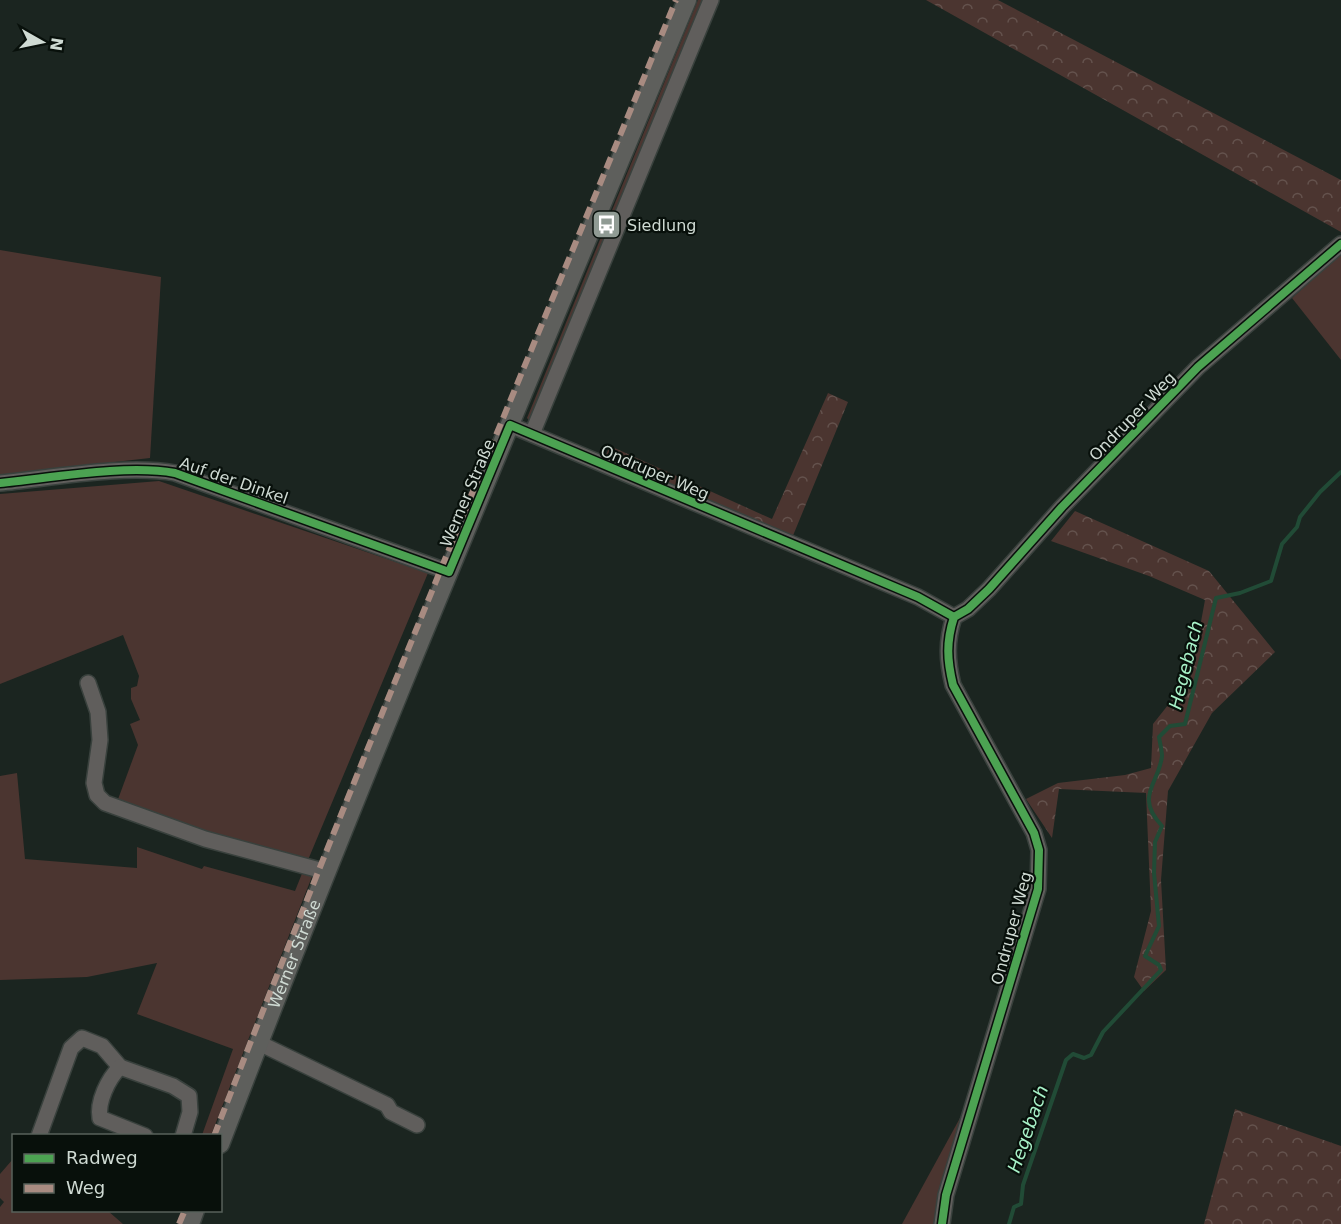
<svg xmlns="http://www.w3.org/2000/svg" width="1341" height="1224" viewBox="0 0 1341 1224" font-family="'DejaVu Sans',sans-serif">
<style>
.green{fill:#4b3530}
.forest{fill:url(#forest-crowns)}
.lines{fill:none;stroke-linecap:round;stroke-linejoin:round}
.stream{stroke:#214b36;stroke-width:4}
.minor-casing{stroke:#39413d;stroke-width:18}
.major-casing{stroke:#39413d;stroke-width:21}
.minor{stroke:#605e5c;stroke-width:15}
.major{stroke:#5e5f5c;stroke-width:18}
.quiet{stroke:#a88b81;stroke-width:6;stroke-dasharray:12 6;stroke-linecap:butt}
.cycleway-casing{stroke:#08100b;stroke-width:11}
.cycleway{stroke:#4ca352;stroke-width:8}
.labels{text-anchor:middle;stroke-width:4.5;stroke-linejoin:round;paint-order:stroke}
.poi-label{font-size:16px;fill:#cfdad3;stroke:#08100b;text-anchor:start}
.street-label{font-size:16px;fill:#cfdad3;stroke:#08100b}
.water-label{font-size:18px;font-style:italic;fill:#a8f2c8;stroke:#08100b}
</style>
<defs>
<pattern id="forest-crowns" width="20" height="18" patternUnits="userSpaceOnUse" patternTransform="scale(1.5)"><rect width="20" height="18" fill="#4b3530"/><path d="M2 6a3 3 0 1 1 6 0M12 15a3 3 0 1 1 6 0" fill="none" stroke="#64524d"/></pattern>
</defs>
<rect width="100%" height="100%" fill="#1b2520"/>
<!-- green -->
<g class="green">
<polygon points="698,0 707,0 532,424 527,418"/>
<polygon points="0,250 161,277 150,458 0,475"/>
<polygon points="1341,254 1341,360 1292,298"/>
<polygon points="159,481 428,573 308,860 214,836 117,802 138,745 130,724 140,720 131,699 131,688 137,686 139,676 123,635 0,684 0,494"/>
<polygon points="17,773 25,859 137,868 137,847 202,869 204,866 295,891 303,871 313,874 211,1135 202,1135 233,1049 137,1014 157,963 87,977 0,980 0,776"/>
<polygon points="966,1107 936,1224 902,1224"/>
<polygon points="13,1159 14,1210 108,1211 123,1224 0,1224 0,1207 4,1202 0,1198 0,1174"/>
</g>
<!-- forest -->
<g class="forest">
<polygon points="926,0 998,0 1341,180 1341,232"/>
<polygon points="828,393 848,402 792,538 604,459 610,446 772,519"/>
<polygon points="1075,511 1209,571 1275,652 1212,713 1168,791 1161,880 1166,970 1144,991 1134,977 1151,911 1146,793 1059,789 1052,838 1026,799 1058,783 1125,775 1151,768 1153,724 1191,676 1205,600 1149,576 1051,541"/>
<polygon points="1235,1109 1341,1146 1341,1224 1204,1224"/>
</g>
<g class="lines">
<!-- stream -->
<path class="stream" d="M 1009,1224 L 1014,1207 L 1021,1204 L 1023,1185 L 1066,1060 L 1073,1054 L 1084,1058 L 1091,1055 L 1103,1032 L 1161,970 L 1159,965 L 1145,956 L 1159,926 L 1154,873 L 1155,842 L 1162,826 C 1134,796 1159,784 1162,756 C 1162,751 1160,743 1159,737 L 1170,726 L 1185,724 L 1216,598 L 1240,593 L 1271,581 L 1282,544 L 1297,527 L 1300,517 L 1320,492 L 1341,472"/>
<defs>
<g id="minor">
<polyline points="510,425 918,597 954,617"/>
<polyline points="532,434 711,0"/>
<path d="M 0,483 C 51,478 126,464 175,473 L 449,572"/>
<polyline points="88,683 98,712 100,740 94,783 97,795 105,803 205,839 327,872"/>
<polyline points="259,1043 387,1105 391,1112 417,1125"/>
<polyline points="39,1136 71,1048 82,1038 102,1046 120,1067"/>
<path d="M 145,1136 L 100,1118 C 97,1102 108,1079 120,1067 L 173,1086 L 189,1096 L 190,1112 L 183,1136"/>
<path d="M 942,1224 L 946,1195 L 1038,889 L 1039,850 L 1034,833 L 953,685 C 947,660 946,642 954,617 L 968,609 L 989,589 L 1062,507 L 1198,367 L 1341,244"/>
</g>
<g id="major">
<path id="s1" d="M 220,1144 C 367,759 529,380 687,0"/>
<polyline points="190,1224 195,1210"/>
</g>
</defs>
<!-- minor casing -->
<use href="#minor" class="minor-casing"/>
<!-- major casing -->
<use href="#major" class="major-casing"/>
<!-- minor -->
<use href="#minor" class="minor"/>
<!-- major -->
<use href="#major" class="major"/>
<!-- quiet -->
<g class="quiet">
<path d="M 214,1136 C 362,754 520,378 676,0"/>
<polyline points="179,1224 185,1210"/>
</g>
<defs>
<g id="cycleway">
<path d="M 0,483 C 51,478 126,464 175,473 L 449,572 L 510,425 L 918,597 L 954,617"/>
<path d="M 942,1224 L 946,1195 L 1038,889 L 1039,850 L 1034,833 L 953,685 C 947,660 946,642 954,617 L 968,609 L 989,589 L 1062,507 L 1198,367 L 1341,244"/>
</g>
</defs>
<!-- cycleway casing -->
<use href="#cycleway" class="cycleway-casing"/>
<!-- cycleway -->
<use href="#cycleway" class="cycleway"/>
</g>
<!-- icons -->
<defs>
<symbol id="bus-square" viewBox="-11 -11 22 22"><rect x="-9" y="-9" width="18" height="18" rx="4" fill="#909b94" stroke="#08100b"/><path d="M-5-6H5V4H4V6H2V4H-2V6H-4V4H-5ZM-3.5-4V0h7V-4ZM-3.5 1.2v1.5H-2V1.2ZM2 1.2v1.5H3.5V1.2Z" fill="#fff"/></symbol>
</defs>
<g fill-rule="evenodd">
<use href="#bus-square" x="590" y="208" width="33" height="33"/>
</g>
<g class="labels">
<!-- poi labels -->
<g class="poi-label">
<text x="627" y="231">Siedlung</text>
</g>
<!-- street labels -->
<g class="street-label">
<text transform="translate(1132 416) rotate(-46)" y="6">Ondruper Weg</text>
<text transform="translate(655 472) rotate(23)" y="6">Ondruper Weg</text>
<text transform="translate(234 480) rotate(19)" y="6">Auf der Dinkel</text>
<text transform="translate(467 493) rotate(-67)" y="6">Werner Straße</text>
<text transform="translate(1011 928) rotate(-75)" y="6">Ondruper Weg</text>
<text dy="6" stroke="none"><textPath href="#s1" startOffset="204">Werner Straße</textPath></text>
</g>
<!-- water labels -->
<g class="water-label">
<text transform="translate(1186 665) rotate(-76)" y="6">Hegebach</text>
<text transform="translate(1028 1129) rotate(-71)" y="6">Hegebach</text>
</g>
</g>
<!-- legend -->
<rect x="12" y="1134" width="210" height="78" fill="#08100b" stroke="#58615b" stroke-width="1.5"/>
<rect x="24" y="1154" width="30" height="9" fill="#4ca352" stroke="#58615b" stroke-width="1.5"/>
<text x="66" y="1164" font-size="18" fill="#cfdad3">Radweg</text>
<rect x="24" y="1184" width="30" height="9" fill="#a88b81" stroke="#58615b" stroke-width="1.5"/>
<text x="66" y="1194" font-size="18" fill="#cfdad3">Weg</text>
<!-- north arrow -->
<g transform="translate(42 42) rotate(99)" stroke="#08100b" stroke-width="4.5" paint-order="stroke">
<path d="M0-4.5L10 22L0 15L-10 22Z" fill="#cfdad3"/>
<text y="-9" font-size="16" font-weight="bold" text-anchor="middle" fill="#cfdad3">N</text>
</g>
</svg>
